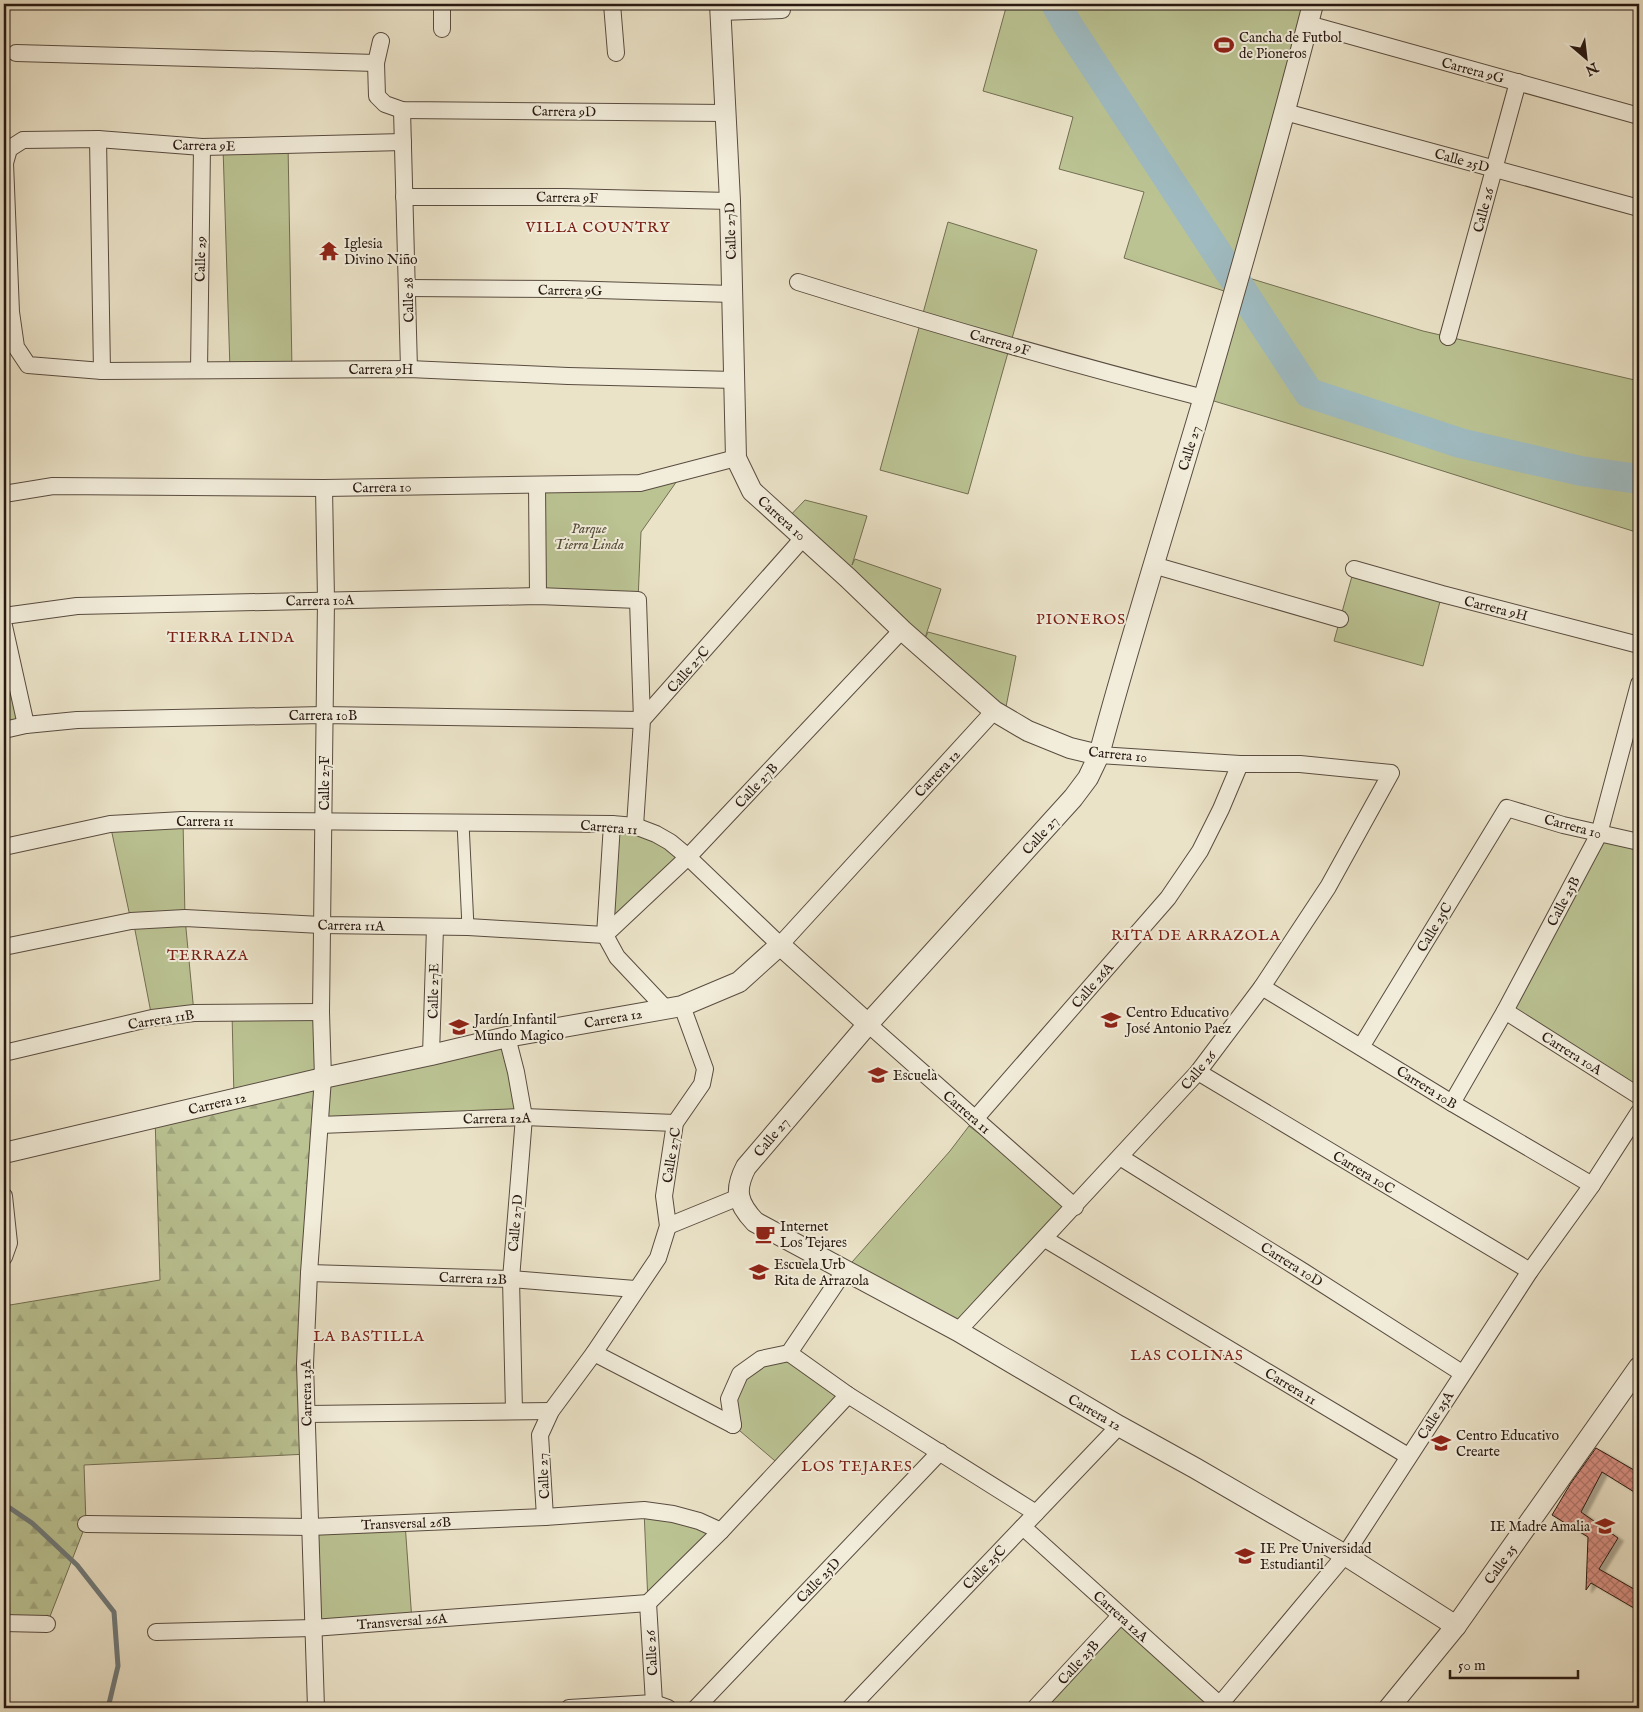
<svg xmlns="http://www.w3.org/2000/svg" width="1643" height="1712" viewBox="0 0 1643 1712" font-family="'IM FELL English',serif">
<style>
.forest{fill:url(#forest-firs);stroke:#726e52}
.green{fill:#bbc393;stroke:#726e52}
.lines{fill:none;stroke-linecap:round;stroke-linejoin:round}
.stream{stroke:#6f7a7b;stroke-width:5}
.river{stroke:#9fbbc1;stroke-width:30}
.building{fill:url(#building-cross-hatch);stroke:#281912;filter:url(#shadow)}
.pedestrian-casing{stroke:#594c40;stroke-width:13}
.minor-casing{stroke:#594c40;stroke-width:18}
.tertiary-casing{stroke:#594c40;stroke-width:22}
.pedestrian{stroke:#f2eddb;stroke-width:11}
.minor{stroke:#f2eddb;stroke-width:16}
.tertiary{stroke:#f2eddb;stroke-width:20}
.labels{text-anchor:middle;stroke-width:4;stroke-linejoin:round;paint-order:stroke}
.poi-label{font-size:14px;fill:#281912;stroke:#f2eddb;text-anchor:start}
.street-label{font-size:14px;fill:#281912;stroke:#f2eddb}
.park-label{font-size:14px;font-style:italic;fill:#544c39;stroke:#f2eddb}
.neighbourhood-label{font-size:15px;letter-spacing:1px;fill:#7a1f14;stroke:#f2eddb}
</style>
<defs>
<pattern id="forest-firs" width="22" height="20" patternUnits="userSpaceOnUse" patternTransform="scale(1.25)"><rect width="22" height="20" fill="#bbc393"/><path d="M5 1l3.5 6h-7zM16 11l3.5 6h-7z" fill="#a1a77e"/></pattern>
<pattern id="building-cross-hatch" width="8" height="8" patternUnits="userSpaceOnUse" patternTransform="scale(1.25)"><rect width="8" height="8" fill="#da9185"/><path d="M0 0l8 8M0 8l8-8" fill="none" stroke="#b1766b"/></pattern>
<filter id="shadow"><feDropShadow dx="5.5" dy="3" stdDeviation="1" flood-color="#0004"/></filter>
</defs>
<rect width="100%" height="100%" fill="#ebe3c8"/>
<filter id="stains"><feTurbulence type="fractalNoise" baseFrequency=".004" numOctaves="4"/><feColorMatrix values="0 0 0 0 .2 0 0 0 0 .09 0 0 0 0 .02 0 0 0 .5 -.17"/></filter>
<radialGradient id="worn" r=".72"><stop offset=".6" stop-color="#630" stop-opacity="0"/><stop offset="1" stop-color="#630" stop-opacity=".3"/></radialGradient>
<!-- forest -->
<polygon class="forest" points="323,1078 308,1454 84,1465 86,1524 47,1624 4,1624 4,1306 160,1280 155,1117"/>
<!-- green -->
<g class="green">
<polygon points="1007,4 1313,4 1239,275 1423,331 1639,381 1639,533 1386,453 1204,398 1233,294 1124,258 1144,192 1059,169 1073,117 983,91"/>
<polygon points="288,144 292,370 230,370 223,147"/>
<polygon points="948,222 1037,250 968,494 880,470"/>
<polygon points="684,471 641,532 638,600 538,596 537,485"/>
<polygon points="805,500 867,516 852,565 855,559 941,589 924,641 928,632 1016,656 1004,717 785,521"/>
<polygon points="1354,569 1442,594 1423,666 1334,641"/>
<polygon points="4,626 26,725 4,730"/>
<polygon points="183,820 185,918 194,1013 152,1018 134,925 131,921 110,824"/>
<polygon points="612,824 635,826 683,857 605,935"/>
<polygon points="1599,834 1639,842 1639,1096 1505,1011"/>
<polygon points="232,1012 321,1012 323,1078 507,1037 524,1117 320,1125 323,1079 234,1099"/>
<polygon points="969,1126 1075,1207 958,1331 845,1270 950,1151"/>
<polygon points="789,1353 848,1395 781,1466 733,1425 740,1374"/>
<polygon points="644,1510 721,1531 648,1603"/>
<polygon points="405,1523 412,1621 313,1628 310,1527"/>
<polygon points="1120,1616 1217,1708 1035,1708"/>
</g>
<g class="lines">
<!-- stream -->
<polyline class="stream" points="4,1504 32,1523 77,1565 114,1612 118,1666 108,1708"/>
<!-- river -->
<polyline class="river" points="1056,4 1069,27 1309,393 1460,443 1581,471 1639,479"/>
</g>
<!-- building -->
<polygon class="building" points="1596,1448 1639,1473 1639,1495 1602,1472 1581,1512 1618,1538 1599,1569 1639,1592 1639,1611 1591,1583 1586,1590 1588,1537 1552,1515 1571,1483"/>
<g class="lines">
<defs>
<polyline id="pedestrian" points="463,823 468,927"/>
<g id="minor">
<polyline points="442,4 442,29"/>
<polyline points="612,4 616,53"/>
<polyline points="720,12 782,10"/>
<polyline points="1308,24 1639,116"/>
<polyline points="381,41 376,63 377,96 385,104 402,110 726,113"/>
<polyline points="16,53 376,63"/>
<polyline points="402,110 409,369"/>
<polyline points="1285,112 1639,208"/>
<polyline points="98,139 102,371"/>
<polyline points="403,142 202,147 98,139 23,140 9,149 5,163 11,312 16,347 28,365 102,371 409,369 568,376 735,380"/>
<polyline points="404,197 564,197 730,201"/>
<path d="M 798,282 C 932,324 1067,363 1204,398"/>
<polyline points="408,288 564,289 732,294"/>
<polyline points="1448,337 1518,82"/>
<polyline points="199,370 202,147"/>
<polyline points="537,485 538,596"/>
<polyline points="4,494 53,486 324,488 640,483 736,458"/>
<polyline points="1153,565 1340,619"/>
<polyline points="1354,569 1442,594 1639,645"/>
<polyline points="4,616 77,606 538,596 638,600 642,720 323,715 77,720 26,725 4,730"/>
<polyline points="4,626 26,725"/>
<polyline points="612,824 605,935 617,957 666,1009"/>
<polyline points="635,826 642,720 804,537"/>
<polyline points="4,847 110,824 183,820 612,824 635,826 656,834 670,842 688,857 780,945 994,711"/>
<polyline points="605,935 688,857 902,630"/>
<polyline points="4,947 131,921 185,918 321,925 468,927 605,935"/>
<polyline points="1262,987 1452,1103 1592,1185"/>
<polyline points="1505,1011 1639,1096"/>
<polyline points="868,1024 1075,1207"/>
<polyline points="507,1037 516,1072 524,1117 511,1279 514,1411"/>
<polyline points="1361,1047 1507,808 1563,825 1639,842"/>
<polyline points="4,1053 152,1018 194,1013 321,1012"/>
<polyline points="431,1055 435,927"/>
<polyline points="1198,1072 1530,1271"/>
<polyline points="1452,1103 1505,1011 1599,834 1639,684"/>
<polyline points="975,1119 1168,898 1200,851 1221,809 1240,764"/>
<polyline points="320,1125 524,1117 675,1123"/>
<polyline points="1120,1157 1304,1272 1462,1373"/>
<polyline points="4,1196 9,1243 4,1257"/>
<polyline points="668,1226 739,1197"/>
<polyline points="1045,1239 1408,1456"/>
<polyline points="309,1273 511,1279 635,1289"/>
<polyline points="958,1331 1198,1072 1262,987 1328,887 1391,773 1300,764 1240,764 1099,755"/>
<polyline points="594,1353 733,1425"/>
<polyline points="789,1353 848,1395 1036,1513"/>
<polyline points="307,1414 551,1411"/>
<polyline points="733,1425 729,1399 740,1374 761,1359 789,1353 845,1270"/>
<polyline points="545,1517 540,1435 551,1411 594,1353 658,1258 668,1226 664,1196 675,1123 702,1084 705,1069 682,1006"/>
<polyline points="86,1524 310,1527 545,1517 644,1510 673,1514 699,1521 721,1531"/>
<polyline points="1023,1527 1220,1705"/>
<polyline points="648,1603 721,1531 848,1395"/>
<polyline points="648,1603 654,1703"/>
<polyline points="4,1623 47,1624"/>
<polyline points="156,1632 313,1628 648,1603"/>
<polyline points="316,1708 305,1364 309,1273 323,1078 321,1012 326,600 324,488"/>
<polyline points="569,1708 654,1703 668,1708"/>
<polyline points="696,1708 940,1452"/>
<polyline points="850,1708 1119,1426"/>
<polyline points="1035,1708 1120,1616"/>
<polyline points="1217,1708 1345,1555 1530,1271 1592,1185 1639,1112"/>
</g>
<g id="tertiary">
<polyline points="720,4 730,201 736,458 752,491 848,578 902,630 994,711 1028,731 1070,748 1099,755"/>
<path d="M 1313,4 C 1279,136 1242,267 1204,397 C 1169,516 1131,635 1099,755 L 1088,778 L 1073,798 L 868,1024 L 746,1167 C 734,1190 737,1203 755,1222 L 958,1331 L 1119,1426 L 1195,1468 L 1345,1555 L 1456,1626"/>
<polyline points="4,1153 323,1078 431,1055 507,1037 682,1006 739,982 780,945 868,1024"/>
<polyline points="1389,1708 1456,1626 1639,1367"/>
</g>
</defs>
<!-- pedestrian casing -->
<use href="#pedestrian" class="pedestrian-casing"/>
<!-- minor casing -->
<use href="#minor" class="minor-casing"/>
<!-- tertiary casing -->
<use href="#tertiary" class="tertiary-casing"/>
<!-- pedestrian -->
<use href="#pedestrian" class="pedestrian"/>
<!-- minor -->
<use href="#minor" class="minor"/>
<!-- tertiary -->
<use href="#tertiary" class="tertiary"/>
</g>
<!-- icons -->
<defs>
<symbol id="stadium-bare" viewBox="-9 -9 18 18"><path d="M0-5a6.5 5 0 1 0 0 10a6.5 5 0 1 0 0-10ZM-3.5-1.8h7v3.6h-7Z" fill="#8f2418" stroke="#f2eddb" stroke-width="2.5" paint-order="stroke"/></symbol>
<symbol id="temple-bare" viewBox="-9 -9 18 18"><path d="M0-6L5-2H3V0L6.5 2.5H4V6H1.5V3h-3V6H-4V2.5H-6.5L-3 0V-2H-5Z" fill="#8f2418" stroke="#f2eddb" stroke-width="2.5" paint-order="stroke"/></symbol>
<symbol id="school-bare" viewBox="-9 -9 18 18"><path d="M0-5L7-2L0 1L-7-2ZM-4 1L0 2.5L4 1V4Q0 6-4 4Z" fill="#8f2418" stroke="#f2eddb" stroke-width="2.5" paint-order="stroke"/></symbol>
<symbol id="cafe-bare" viewBox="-9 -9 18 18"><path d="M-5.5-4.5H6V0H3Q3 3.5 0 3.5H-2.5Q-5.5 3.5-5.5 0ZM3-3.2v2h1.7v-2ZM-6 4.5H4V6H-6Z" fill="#8f2418" stroke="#f2eddb" stroke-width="2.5" paint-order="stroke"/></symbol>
<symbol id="university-bare" viewBox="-9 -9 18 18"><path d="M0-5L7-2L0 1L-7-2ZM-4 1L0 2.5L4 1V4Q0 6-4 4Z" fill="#8f2418" stroke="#f2eddb" stroke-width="2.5" paint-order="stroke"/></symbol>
</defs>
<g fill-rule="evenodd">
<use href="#stadium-bare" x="1210" y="31" width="28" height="28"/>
<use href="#temple-bare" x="315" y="237" width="28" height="28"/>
<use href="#school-bare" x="1097" y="1006" width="28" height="28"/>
<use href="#school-bare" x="445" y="1013" width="28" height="28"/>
<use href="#school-bare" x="864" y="1061" width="28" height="28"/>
<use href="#cafe-bare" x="751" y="1220" width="28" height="28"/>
<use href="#school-bare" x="745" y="1258" width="28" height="28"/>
<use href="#school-bare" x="1427" y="1429" width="28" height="28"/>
<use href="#school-bare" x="1591" y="1512" width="28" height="28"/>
<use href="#university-bare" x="1231" y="1542" width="28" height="28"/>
</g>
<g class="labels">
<!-- poi labels -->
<g class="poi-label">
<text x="1239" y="42">Cancha de Futbol<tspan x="1239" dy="16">de Pioneros</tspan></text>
<text x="344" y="248">Iglesia<tspan x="344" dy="16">Divino Niño</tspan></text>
<text x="1126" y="1017">Centro Educativo<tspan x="1126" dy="16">José Antonio Paez</tspan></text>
<text x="474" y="1024">Jardín Infantil<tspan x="474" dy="16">Mundo Magico</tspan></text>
<text x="893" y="1080">Escuela</text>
<text x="780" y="1231">Internet<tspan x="780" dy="16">Los Tejares</tspan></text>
<text x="774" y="1269">Escuela Urb<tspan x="774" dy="16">Rita de Arrazola</tspan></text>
<text x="1456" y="1440">Centro Educativo<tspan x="1456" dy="16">Crearte</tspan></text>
<text x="1590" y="1531" text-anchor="end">IE Madre Amalia</text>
<text x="1260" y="1553">IE Pre Universidad<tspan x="1260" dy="16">Estudiantil</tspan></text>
</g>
<!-- street labels -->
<g class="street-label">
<text transform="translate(1473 70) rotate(15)" y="5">Carrera 9G</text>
<text transform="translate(564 111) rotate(1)" y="5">Carrera 9D</text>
<text transform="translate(204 145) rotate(1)" y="5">Carrera 9E</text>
<text transform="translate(1462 160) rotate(15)" y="5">Calle 25D</text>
<text transform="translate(567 197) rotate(1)" y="5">Carrera 9F</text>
<text transform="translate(1483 210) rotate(-75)" y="5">Calle 26</text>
<text transform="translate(730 231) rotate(-92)" y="5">Calle 27D</text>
<text transform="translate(200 259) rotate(-89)" y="5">Calle 29</text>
<text transform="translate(570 290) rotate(1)" y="5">Carrera 9G</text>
<text transform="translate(408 300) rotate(-91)" y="5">Calle 28</text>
<text transform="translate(1000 342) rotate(16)" y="5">Carrera 9F</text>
<text x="381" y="374">Carrera 9H</text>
<text transform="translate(1189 448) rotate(-73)" y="5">Calle 27</text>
<text transform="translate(382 487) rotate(-1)" y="5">Carrera 10</text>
<text transform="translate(782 518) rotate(42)" y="5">Carrera 10</text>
<text transform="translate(320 600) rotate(-1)" y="5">Carrera 10A</text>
<text transform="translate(1496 608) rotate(14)" y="5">Carrera 9H</text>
<text transform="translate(688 669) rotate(-49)" y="5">Calle 27C</text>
<text x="323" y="720">Carrera 10B</text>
<text transform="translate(1118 754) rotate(6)" y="5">Carrera 10</text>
<text transform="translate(937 773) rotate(-47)" y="5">Carrera 12</text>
<text transform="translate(324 783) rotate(-90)" y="5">Calle 27F</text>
<text transform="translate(756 785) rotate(-47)" y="5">Calle 27B</text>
<text x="205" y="826">Carrera 11</text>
<text transform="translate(1573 826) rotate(15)" y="5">Carrera 10</text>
<text transform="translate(609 827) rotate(5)" y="5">Carrera 11</text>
<text transform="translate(1040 835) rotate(-48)" y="5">Calle 27</text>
<text transform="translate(1563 901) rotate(-62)" y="5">Calle 25B</text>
<text transform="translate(351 925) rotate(1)" y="5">Carrera 11A</text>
<text transform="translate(1434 927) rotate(-59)" y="5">Calle 25C</text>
<text transform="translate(1092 985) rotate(-49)" y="5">Calle 26A</text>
<text transform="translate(433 991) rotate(-89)" y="5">Calle 27E</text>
<text transform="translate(613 1018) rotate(-10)" y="5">Carrera 12</text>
<text transform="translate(161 1019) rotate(-9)" y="5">Carrera 11B</text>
<text transform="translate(1572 1053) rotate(32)" y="5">Carrera 10A</text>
<text transform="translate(1198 1070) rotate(-50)" y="5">Calle 26</text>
<text transform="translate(1427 1087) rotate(32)" y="5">Carrera 10B</text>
<text transform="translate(217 1103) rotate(-13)" y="5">Carrera 12</text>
<text transform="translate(967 1112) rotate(41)" y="5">Carrera 11</text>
<text transform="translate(497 1118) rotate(-1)" y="5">Carrera 12A</text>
<text transform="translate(771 1137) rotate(-50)" y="5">Calle 27</text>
<text transform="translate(671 1155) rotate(-81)" y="5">Calle 27C</text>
<text transform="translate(1364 1172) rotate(31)" y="5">Carrera 10C</text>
<text transform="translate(515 1223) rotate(-85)" y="5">Calle 27D</text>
<text transform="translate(1292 1264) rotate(32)" y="5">Carrera 10D</text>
<text transform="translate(473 1278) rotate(2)" y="5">Carrera 12B</text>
<text transform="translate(1291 1386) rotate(31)" y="5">Carrera 11</text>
<text transform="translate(306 1393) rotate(-91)" y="5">Carrera 13A</text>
<text transform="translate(1095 1412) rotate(30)" y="5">Carrera 12</text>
<text transform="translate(1435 1415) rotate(-57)" y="5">Calle 25A</text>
<text transform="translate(543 1476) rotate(-93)" y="5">Calle 27</text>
<text transform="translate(406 1523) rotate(-2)" y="5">Transversal 26B</text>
<text transform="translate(1500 1564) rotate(-55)" y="5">Calle 25</text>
<text transform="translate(984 1567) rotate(-46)" y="5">Calle 25C</text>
<text transform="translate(818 1580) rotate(-46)" y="5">Calle 25D</text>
<text transform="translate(1121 1616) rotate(42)" y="5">Carrera 12A</text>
<text transform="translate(402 1621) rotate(-4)" y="5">Transversal 26A</text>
<text transform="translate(651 1653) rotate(-93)" y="5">Calle 26</text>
<text transform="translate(1078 1662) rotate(-48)" y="5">Calle 25B</text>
</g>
<!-- park labels -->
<g class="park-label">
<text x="589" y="533">Parque<tspan x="589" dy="16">Tierra Linda</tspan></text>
</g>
<!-- neighbourhood labels -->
<g class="neighbourhood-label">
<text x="598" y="232">VILLA COUNTRY</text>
<text x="1081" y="624">PIONEROS</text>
<text x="231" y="642">TIERRA LINDA</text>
<text x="1196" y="940">RITA DE ARRAZOLA</text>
<text x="208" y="960">TERRAZA</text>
<text x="369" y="1341">LA BASTILLA</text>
<text x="1187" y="1360">LAS COLINAS</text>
<text x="857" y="1471">LOS TEJARES</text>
</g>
</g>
<!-- margin -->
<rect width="1643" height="1712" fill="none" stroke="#ebe3c8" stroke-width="20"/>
<rect x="5" y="5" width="1633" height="1702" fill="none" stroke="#281912" stroke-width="2.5"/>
<rect x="10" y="10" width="1623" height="1692" fill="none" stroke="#281912"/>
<!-- north arrow -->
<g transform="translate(1586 58) rotate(152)" stroke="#f2eddb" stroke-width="4" paint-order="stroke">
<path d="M0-4L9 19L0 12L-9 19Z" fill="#281912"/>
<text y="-8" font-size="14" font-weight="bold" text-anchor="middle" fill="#281912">N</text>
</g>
<!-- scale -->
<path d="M1450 1670v8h128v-8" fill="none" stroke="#281912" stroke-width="2.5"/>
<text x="1458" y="1670" font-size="15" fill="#281912" stroke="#f2eddb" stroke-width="4" paint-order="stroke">50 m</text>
<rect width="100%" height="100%" filter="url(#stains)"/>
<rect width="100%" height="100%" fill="url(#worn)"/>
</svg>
